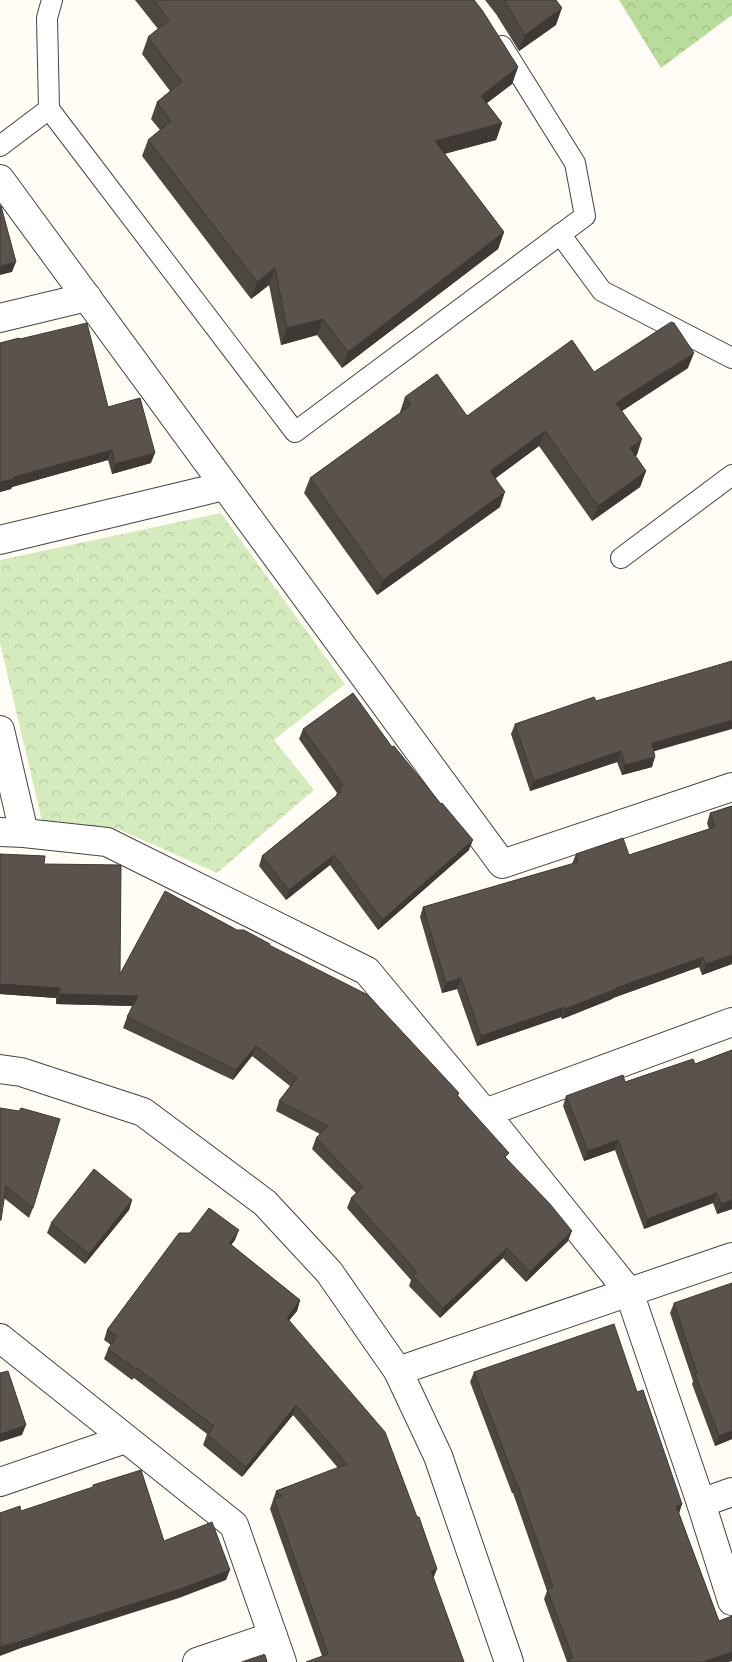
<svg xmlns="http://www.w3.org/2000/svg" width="732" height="1662" viewBox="0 0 732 1662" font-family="'Playfair Display',serif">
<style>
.forest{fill:url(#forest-crowns)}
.park{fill:url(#park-crowns)}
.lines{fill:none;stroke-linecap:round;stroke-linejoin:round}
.service-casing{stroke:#444;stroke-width:22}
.minor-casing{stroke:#444;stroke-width:30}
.tertiary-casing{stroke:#444;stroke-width:30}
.service{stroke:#fff;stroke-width:20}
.minor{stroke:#fff;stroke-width:28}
.tertiary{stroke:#fff;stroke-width:28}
.wall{fill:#4d4742}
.shaded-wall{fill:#3f3936}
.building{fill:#5a524d;stroke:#3f3936}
</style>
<defs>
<pattern id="forest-crowns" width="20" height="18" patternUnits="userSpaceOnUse" patternTransform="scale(1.25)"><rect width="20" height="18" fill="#b9dc9c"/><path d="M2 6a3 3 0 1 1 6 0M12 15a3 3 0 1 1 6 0" fill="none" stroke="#9ebc85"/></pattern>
<pattern id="park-crowns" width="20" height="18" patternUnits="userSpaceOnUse" patternTransform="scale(1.25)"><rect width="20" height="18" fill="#d5ebbd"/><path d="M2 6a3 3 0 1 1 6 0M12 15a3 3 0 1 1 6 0" fill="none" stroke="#b6c8a1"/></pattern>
</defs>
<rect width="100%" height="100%" fill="#fffdf5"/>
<!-- forest -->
<polygon class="forest" points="619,0 732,0 732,15 661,68"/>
<!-- park -->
<polygon class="park" points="221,513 345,684 274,740 314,790 217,873 118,829 42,821 0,643 0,560"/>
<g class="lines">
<defs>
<g id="service">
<polyline points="49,109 295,432 585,216 575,163 502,46"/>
<polyline points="0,146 49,109 47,18 52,0"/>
<polyline points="560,234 602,291 732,358"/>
<polyline points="621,558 732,475"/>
</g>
<g id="minor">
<polyline points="0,179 502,864 732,787"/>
<polyline points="0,318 87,297"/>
<polyline points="0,540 224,486"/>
<polyline points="0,730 24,833"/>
<polyline points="0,832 24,833 107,842 367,971 485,1113 629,1292 701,1503 732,1601"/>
<polyline points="485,1113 732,1022"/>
<polyline points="0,1338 234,1525 282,1662"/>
<polyline points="398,1371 732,1257"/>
<polyline points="0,1482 125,1439"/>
<polyline points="701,1503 732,1492"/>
<polyline points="197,1662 273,1636"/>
</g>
<polyline id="tertiary" points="0,1069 21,1072 143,1112 265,1203 329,1272 398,1371 438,1456 509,1662"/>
</defs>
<!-- service casing -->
<use href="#service" class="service-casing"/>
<!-- minor casing -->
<use href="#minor" class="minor-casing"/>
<!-- tertiary casing -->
<use href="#tertiary" class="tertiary-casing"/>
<!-- service -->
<use href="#service" class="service"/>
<!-- minor -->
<use href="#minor" class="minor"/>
<!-- tertiary -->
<use href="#tertiary" class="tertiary"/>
</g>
<!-- wall -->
<g class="wall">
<polygon points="135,0 474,0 518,67 512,84 487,103 502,123 496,140 444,154 504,232 498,249 342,368 317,335 281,345 269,285 251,299 142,156 148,140 160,130 151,119 157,102 170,91 142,54 148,37 158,29"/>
<polygon points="485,0 556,0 556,25 519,51 496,14"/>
<polygon points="20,339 108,407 151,463 112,474 108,460 12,487 11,489 0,492 0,343"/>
<polygon points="688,368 622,411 637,455 635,456 646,471 640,487 592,521 539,446 496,478 500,507 377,595 304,493 310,478 400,413 400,412 405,397 467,416 594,372"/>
<polygon points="596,701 654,752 652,767 622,775 617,762 530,791 511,734 515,724"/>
<polygon points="303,729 392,747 469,850 378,930 330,865 286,900 259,866 262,856 335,797 337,793 299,739"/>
<polygon points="732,806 732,964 702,975 699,967 613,998 612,999 562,1019 561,1017 477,1046 457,989 442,993 420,917 423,907 572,864 576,854 629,855 709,829 707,823 710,813"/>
<polygon points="0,854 44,864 120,974 237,930 269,945 459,1093 458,1096 507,1159 568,1241 526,1282 503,1258 440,1318 409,1286 411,1280 347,1208 351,1198 356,1193 312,1149 316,1138 320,1134 276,1111 279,1101 290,1086 252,1056 233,1080 123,1028 127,1017 132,1006 56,1004 56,998 0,994"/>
<polygon points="732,1050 732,1209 717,1214 713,1203 644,1229 615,1150 584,1161 563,1106 566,1096 625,1082 695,1064"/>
<polygon points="0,1108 33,1208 29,1218 4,1198 0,1222"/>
<polygon points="132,1200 129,1210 85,1264 47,1233 51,1223"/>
<polygon points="235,1240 231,1245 300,1300 297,1311 289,1320 433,1578 464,1662 322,1656 270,1509 276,1491 338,1468 293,1415 242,1477 203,1445 207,1434 134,1378 132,1380 104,1359 108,1349 111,1345 104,1340 107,1330"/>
<polygon points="674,1303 732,1439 715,1446 692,1384 693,1381 670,1313"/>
<polygon points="474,1372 637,1392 679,1513 719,1621 732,1616 732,1661 728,1662 567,1662 544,1599 547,1591 513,1493 512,1493 470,1382"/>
</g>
<!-- shaded-wall -->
<g class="shaded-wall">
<polygon points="562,8 556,25 519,51 525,35"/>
<polygon points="518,67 512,84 475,112 481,96"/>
<polygon points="502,123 496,140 429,158 435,141"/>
<polygon points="504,232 498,249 342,368 348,352"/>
<polygon points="16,262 12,272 0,275 0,266"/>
<polygon points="275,268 269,285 251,299 257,282"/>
<polygon points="323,319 317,335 281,345 287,328"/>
<polygon points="694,353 688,368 611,418 616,403"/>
<polygon points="545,431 539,446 485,486 490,471"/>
<polygon points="642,439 637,455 624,464 630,448"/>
<polygon points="112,450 108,460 12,487 11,489 0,492 0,482 14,477"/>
<polygon points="155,453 151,463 112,474 115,464"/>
<polygon points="646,471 640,487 592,521 598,506"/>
<polygon points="505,492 500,507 377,595 383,580"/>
<polygon points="732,720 732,729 648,753 652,743"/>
<polygon points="621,751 617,762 530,791 534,781"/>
<polygon points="655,757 652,767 622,775 625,765"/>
<polygon points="473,840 469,850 378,930 382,920"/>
<polygon points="334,855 330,865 286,900 289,890"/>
<polygon points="732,955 732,964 702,975 706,964"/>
<polygon points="703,957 699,967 613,998 612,999 562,1019 565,1009 616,988"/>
<polygon points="461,978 457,989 442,993 446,983"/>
<polygon points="0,984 60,988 56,998 0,994"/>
<polygon points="60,994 138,996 134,1006 56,1004"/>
<polygon points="564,1007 561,1017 477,1046 481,1036"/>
<polygon points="256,1046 252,1056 233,1080 236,1070"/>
<polygon points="618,1140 615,1150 584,1161 588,1151"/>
<polygon points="717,1193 713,1203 644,1229 647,1219"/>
<polygon points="132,1200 129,1210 85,1264 89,1254"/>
<polygon points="732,1200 732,1209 717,1214 721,1204"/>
<polygon points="239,1230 235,1240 225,1253 229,1243"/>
<polygon points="572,1231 568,1241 526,1282 530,1272"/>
<polygon points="507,1248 503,1258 440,1318 443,1308"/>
<polygon points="300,1300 297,1311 283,1328 287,1318"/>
<polygon points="296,1405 293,1415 242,1477 246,1467"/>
<polygon points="26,1425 22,1435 0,1442 0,1434"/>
<polygon points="732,1431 732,1439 715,1446 719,1436"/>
<polygon points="516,1483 517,1483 513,1493 512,1493"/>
<polygon points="682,1504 679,1514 676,1506"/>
<polygon points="437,1569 433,1579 431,1571"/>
<polygon points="230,1570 226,1580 179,1598 21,1648 0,1656 0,1647"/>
<polygon points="732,1652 732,1661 728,1662 703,1662"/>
</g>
<!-- building -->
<g class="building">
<polygon points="154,0 474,0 482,10 518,67 481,96 502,123 435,141 504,232 348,352 323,319 287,328 275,268 257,282 148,140 171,121 157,102 182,82 148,37 169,20"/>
<polygon points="504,0 556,0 562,8 525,35"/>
<polygon points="0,206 1,206 16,262 0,266"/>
<polygon points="671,322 674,323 694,353 616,403 642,439 630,448 646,471 598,506 545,431 490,471 505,492 383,580 310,478 411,405 405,397 437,374 467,416 572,340 594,372"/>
<polygon points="87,323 108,407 140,398 155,453 115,464 112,450 14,477 15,479 0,482 0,343 19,338 20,339"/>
<polygon points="732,661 732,720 652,743 655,757 625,765 621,751 534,781 515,724 594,697 596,701"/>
<polygon points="353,693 392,747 394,746 441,804 442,803 473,840 382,920 334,855 289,890 262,856 341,792 339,789 343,785 303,729"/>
<polygon points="732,806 732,955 706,964 703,957 616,988 616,989 565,1009 564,1007 481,1036 461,978 446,983 423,907 578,862 576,854 623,838 629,855 715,827 710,813"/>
<polygon points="0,854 45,856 44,864 121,865 120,974 165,891 237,930 244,930 270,944 269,945 368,995 459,1093 457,1095 509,1153 505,1157 550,1204 572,1231 530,1272 507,1248 443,1308 413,1276 417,1272 351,1198 363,1187 316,1138 328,1126 279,1101 297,1078 256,1046 236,1070 127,1017 138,996 60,994 60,988 0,984"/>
<polygon points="732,1050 732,1200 721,1204 717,1193 647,1219 618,1140 588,1151 566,1096 623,1075 625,1082 693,1059 695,1064"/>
<polygon points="0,1108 19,1111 21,1108 60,1119 33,1208 6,1186 1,1220 0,1220"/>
<polygon points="94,1169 132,1200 89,1254 51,1223"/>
<polygon points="209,1208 239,1230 229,1243 300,1300 287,1318 385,1432 417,1517 419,1517 437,1569 431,1571 464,1662 306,1662 328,1654 274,1499 282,1496 276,1491 347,1464 296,1405 246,1467 207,1435 214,1426 137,1368 136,1369 108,1349 117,1336 107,1330 179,1233 190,1233"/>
<polygon points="732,1283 732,1431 719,1436 695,1374 697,1373 674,1303"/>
<polygon points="614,1324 637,1392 643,1390 682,1504 676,1506 719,1621 732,1616 732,1652 703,1662 570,1662 569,1659 573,1658 547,1589 553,1587 517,1483 516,1483 474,1372"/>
<polygon points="8,1371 26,1425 0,1434 0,1373"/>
<polygon points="141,1470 164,1541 212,1522 230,1570 183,1588 25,1638 0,1647 0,1513 20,1506 21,1511 93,1487 93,1485"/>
<polygon points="265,1655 267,1662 244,1662"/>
</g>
</svg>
